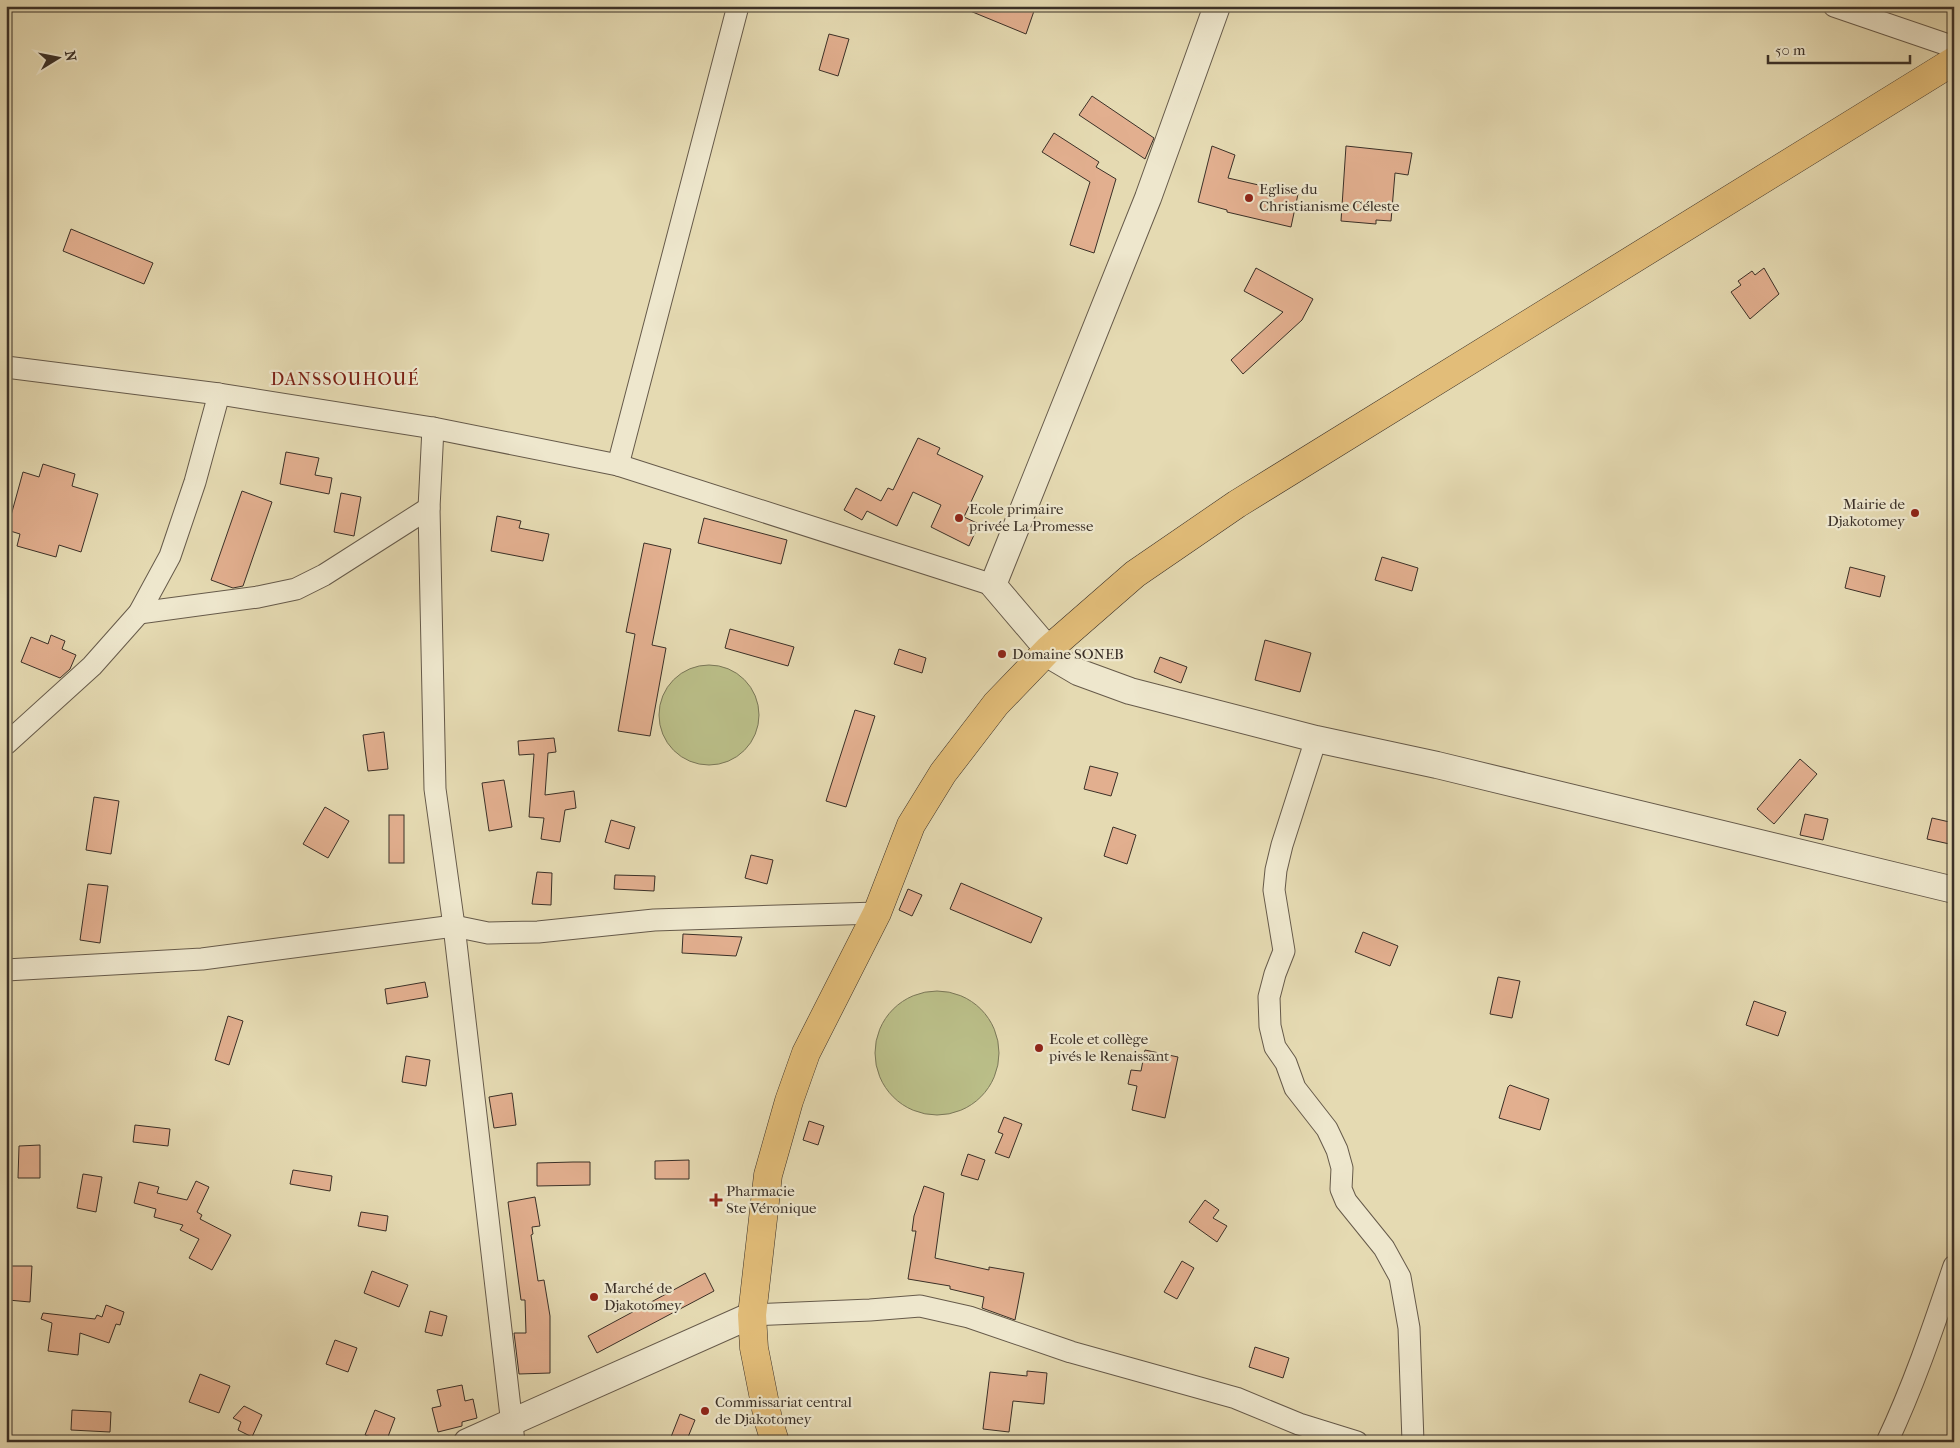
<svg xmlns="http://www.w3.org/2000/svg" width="1960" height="1448" viewBox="0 0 1960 1448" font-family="'IM FELL French Canon',serif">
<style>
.green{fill:#babe88;stroke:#7a7758}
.building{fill:#e2af8f;stroke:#3b3027}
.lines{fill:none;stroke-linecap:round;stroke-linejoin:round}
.minor-casing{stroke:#665a4a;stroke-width:23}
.tertiary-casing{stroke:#665a4a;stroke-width:28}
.primary-casing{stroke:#3b3027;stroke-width:29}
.minor{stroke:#eee7cd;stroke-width:21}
.tertiary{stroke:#eee7cd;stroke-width:26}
.primary{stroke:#e2bd79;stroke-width:28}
.poi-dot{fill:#8f2418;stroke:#eee7cd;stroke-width:2}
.labels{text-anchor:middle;stroke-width:4.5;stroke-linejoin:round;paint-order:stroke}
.poi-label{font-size:15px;fill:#3b3027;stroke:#eee7cd;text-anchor:start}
.quarter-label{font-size:18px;letter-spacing:1px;fill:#7a1f14;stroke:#eee7cd}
</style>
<rect width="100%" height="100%" fill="#e5dab2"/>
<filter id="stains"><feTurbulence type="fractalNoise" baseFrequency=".004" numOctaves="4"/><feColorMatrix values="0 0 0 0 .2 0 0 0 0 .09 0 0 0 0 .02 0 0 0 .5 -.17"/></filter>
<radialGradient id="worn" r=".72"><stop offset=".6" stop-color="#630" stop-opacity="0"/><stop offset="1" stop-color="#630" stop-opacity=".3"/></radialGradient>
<!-- green -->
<g class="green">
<circle cx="709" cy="715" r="50"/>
<circle cx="937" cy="1053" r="62"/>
</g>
<!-- building -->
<g class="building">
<polygon points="958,6 1022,6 1034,11 1026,34"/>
<polygon points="829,34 849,39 838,76 819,70"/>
<polygon points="1092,96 1154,138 1145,159 1079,115"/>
<polygon points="1054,133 1099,162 1096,167 1116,179 1094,253 1070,245 1090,182 1042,152"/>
<polygon points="1212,146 1235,155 1228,178 1298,194 1291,227 1227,212 1227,210 1198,202"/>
<polygon points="1346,146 1412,153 1408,175 1395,173 1391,221 1376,220 1376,224 1341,221"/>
<polygon points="71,229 153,263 144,284 63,251"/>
<polygon points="1256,268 1313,299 1302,320 1243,374 1231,360 1283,312 1244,291"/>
<polygon points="1764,268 1779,294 1750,319 1731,292 1741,285 1738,281 1752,271 1755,275"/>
<polygon points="918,438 940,448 937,454 983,476 964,517 979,524 969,546 931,527 941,505 913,492 897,526 867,511 862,520 844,510 856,488 881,501 888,488 893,490"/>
<polygon points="286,452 319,458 315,475 332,478 329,494 280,484"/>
<polygon points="43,464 75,474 72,486 98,494 81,552 59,545 56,557 17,546 20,534 7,530 23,472 39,477"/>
<polygon points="242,491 272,502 243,586 233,588 211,580"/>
<polygon points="341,493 361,497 354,536 334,532"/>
<polygon points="497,516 521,521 519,528 549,534 543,561 491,551"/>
<polygon points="704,518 787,540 781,564 698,543"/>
<polygon points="644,543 671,549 652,645 666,648 650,736 618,731 635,634 626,632"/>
<polygon points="1382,557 1418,568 1412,591 1375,580"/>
<polygon points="1850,567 1885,576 1880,597 1845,588"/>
<polygon points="730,629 794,647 788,666 725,648"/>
<polygon points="51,635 65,641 62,649 76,655 70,669 60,678 21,662 31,637 48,644"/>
<polygon points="1265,640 1311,653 1300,692 1255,680"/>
<polygon points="899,649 926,658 922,673 894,664"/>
<polygon points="1160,657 1187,667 1181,683 1154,672"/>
<polygon points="855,710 875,716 846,807 826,801"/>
<polygon points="384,732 388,769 368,771 363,735"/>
<polygon points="554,738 556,752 548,753 545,795 574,791 576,808 565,810 560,842 541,839 544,818 529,817 534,754 519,755 518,741"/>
<polygon points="1800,759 1817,774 1774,824 1757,809"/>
<polygon points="1090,766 1118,773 1111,796 1084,789"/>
<polygon points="504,780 512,827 489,831 482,783"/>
<polygon points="94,797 119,801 111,854 86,850"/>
<polygon points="325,807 349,821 328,858 303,844"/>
<polygon points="1805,814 1828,819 1823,840 1800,835"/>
<rect x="389" y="815" width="15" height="48"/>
<polygon points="1932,818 1954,823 1954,845 1927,839"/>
<polygon points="611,820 635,827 629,849 605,842"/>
<polygon points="1113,827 1136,835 1127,864 1104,856"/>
<polygon points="751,855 773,860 767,884 745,878"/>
<polygon points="537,872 552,873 551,905 532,904"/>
<polygon points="615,875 655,876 654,891 614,889"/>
<polygon points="961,883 1042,918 1031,943 950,909"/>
<polygon points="88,884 108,886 100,943 80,940"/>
<polygon points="908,889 922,895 912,916 899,910"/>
<polygon points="1363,932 1398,946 1390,966 1355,952"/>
<polygon points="683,934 742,937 736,956 682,953"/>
<polygon points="1498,977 1520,981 1512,1018 1490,1014"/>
<polygon points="425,982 428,997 387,1004 385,989"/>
<polygon points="1754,1001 1786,1012 1778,1036 1746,1025"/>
<polygon points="228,1016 243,1021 229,1065 215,1060"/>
<polygon points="1145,1050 1178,1057 1165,1118 1132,1110 1137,1086 1128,1084 1131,1070 1141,1071"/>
<polygon points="406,1056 430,1060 426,1086 402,1082"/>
<polygon points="1510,1085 1549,1099 1540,1130 1499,1118 1508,1087"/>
<polygon points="512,1093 516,1125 494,1128 489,1097"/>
<polygon points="1004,1117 1022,1124 1009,1158 995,1153 1003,1134 998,1132"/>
<polygon points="809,1121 824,1126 818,1145 803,1140"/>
<polygon points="135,1125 170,1129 168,1146 133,1142"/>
<polygon points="40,1145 40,1178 18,1178 19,1146"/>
<polygon points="968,1154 985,1160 978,1180 961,1175"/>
<polygon points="689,1160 689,1179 655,1179 655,1161"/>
<polygon points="573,1162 590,1162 590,1185 537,1186 537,1163"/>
<polygon points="293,1170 332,1176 330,1191 290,1184"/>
<polygon points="83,1174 102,1177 96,1212 77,1208"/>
<polygon points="196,1181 209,1187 197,1212 202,1215 200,1219 231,1235 212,1270 189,1258 199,1239 180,1230 183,1225 154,1217 156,1209 134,1203 139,1182 159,1187 157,1193 187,1200"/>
<polygon points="924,1186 944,1193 935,1258 989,1270 989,1267 1024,1273 1015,1320 982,1308 984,1297 950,1289 950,1286 908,1279 916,1231 912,1231 914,1216"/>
<polygon points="535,1197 540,1226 532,1227 533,1234 531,1235 538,1281 544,1280 550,1316 550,1373 519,1374 514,1333 526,1333 525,1300 521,1300 508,1202"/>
<polygon points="1205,1200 1219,1210 1213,1218 1227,1226 1217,1242 1189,1222"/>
<polygon points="361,1212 388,1216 386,1231 358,1226"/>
<polygon points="1182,1261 1194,1268 1177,1299 1164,1292"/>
<polygon points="9,1266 32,1266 30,1302 8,1300"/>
<polygon points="372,1271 408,1285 399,1307 364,1293"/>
<polygon points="705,1273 714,1291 597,1353 588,1336"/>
<polygon points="106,1305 124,1312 120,1325 116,1324 109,1343 80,1333 78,1355 48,1351 52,1323 41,1319 43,1313 95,1319 97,1315 102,1317"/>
<polygon points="430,1311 447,1316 442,1336 425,1332"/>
<polygon points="335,1340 357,1348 348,1372 326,1364"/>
<polygon points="1255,1347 1289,1358 1283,1378 1249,1367"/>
<polygon points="1027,1371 1047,1373 1044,1404 1013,1401 1009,1432 983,1429 990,1372 1027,1376"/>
<polygon points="200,1374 230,1386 219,1413 189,1402"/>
<polygon points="462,1385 465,1401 473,1399 477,1418 462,1422 462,1426 438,1432 432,1408 441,1406 437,1390"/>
<polygon points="244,1406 262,1415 252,1437 238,1430 241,1422 233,1418"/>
<polygon points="72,1410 111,1412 110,1432 71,1430"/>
<polygon points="375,1410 395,1418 386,1442 365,1435"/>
<polygon points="680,1414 695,1420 686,1442 669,1442"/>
</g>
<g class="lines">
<defs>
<g id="minor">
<polyline points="1834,6 1954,47"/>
<polyline points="6,367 219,394 433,428 618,465 993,585"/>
<polyline points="433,428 429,508 435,789 454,926 514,1442"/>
<polyline points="618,465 738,6"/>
<polyline points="139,613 258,597 296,589 324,575 429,508"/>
<polyline points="1316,739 1282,845 1276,870 1274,890 1284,951 1275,974 1269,997 1270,1026 1275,1047 1286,1063 1295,1088 1327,1129 1337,1150 1342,1168 1341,1189 1346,1201 1384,1248 1400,1277 1409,1328 1413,1442"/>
<polyline points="6,744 92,666 139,613 170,556 195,482 219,394"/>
<polyline points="6,970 202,959 454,926 488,933 538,932 654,920 877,913"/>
<polyline points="752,1315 870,1310 920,1306 969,1317 1071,1352 1236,1398 1299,1424 1357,1442"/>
<path d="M 1887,1442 C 1914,1385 1934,1325 1954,1266"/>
</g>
<g id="tertiary">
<polyline points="1217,6 1148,198 993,585 1056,659 1078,672 1130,691 1316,739 1437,765 1954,890"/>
<polyline points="467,1442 752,1315"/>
</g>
<polyline id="primary" points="775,1442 768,1419 754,1348 752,1315 768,1175 789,1101 806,1053 877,913 911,825 943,773 996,704 1049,649 1135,574 1237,504 1954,61"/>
</defs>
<!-- minor casing -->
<use href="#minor" class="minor-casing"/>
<!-- tertiary casing -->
<use href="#tertiary" class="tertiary-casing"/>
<!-- primary casing -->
<use href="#primary" class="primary-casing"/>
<!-- minor -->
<use href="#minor" class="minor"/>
<!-- tertiary -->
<use href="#tertiary" class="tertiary"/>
<!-- primary -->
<use href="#primary" class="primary"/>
</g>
<!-- markers -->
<g class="poi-dot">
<circle cx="1249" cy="198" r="5"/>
<circle cx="1915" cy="513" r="5"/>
<circle cx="959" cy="518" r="5"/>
<circle cx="1002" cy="654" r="5"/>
<circle cx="1039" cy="1048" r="5"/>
<path d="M713.5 1192.5h5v5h5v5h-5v5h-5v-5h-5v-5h5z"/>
<circle cx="594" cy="1297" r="5"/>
<circle cx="705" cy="1411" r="5"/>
</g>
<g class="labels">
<!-- poi labels -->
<g class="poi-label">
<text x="1259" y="194">Eglise du<tspan x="1259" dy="17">Christianisme Céleste</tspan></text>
<text x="1905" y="509" text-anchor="end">Mairie de<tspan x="1905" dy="17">Djakotomey</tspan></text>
<text x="969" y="514">Ecole primaire<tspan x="969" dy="17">privée La Promesse</tspan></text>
<text x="1012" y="659">Domaine SONEB</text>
<text x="1049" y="1044">Ecole et collège<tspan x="1049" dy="17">pivés le Renaissant</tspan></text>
<text x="726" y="1196">Pharmacie<tspan x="726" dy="17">Ste Véronique</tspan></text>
<text x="604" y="1293">Marché de<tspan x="604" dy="17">Djakotomey</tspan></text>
<text x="715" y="1407">Commissariat central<tspan x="715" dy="17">de Djakotomey</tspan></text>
</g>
<!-- quarter labels -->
<g class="quarter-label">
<text x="345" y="385">DANSSOUHOUÉ</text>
</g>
</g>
<!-- margin -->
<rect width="1960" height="1448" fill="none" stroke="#e5dab2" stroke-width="25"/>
<rect x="8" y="8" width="1945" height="1433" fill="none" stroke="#3b3027" stroke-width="2.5"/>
<rect x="12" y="12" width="1935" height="1423" fill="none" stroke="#3b3027"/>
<!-- north arrow -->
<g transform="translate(58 58) rotate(80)" stroke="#eee7cd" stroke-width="4" paint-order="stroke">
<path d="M0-4L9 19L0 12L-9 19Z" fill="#3b3027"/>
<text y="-8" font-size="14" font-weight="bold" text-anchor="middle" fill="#3b3027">N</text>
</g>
<!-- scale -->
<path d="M1768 55v8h142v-8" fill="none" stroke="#3b3027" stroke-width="2.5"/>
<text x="1775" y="55" font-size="15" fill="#3b3027" stroke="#eee7cd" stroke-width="4" paint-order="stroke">50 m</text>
<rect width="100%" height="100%" filter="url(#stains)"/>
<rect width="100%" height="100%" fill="url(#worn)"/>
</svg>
